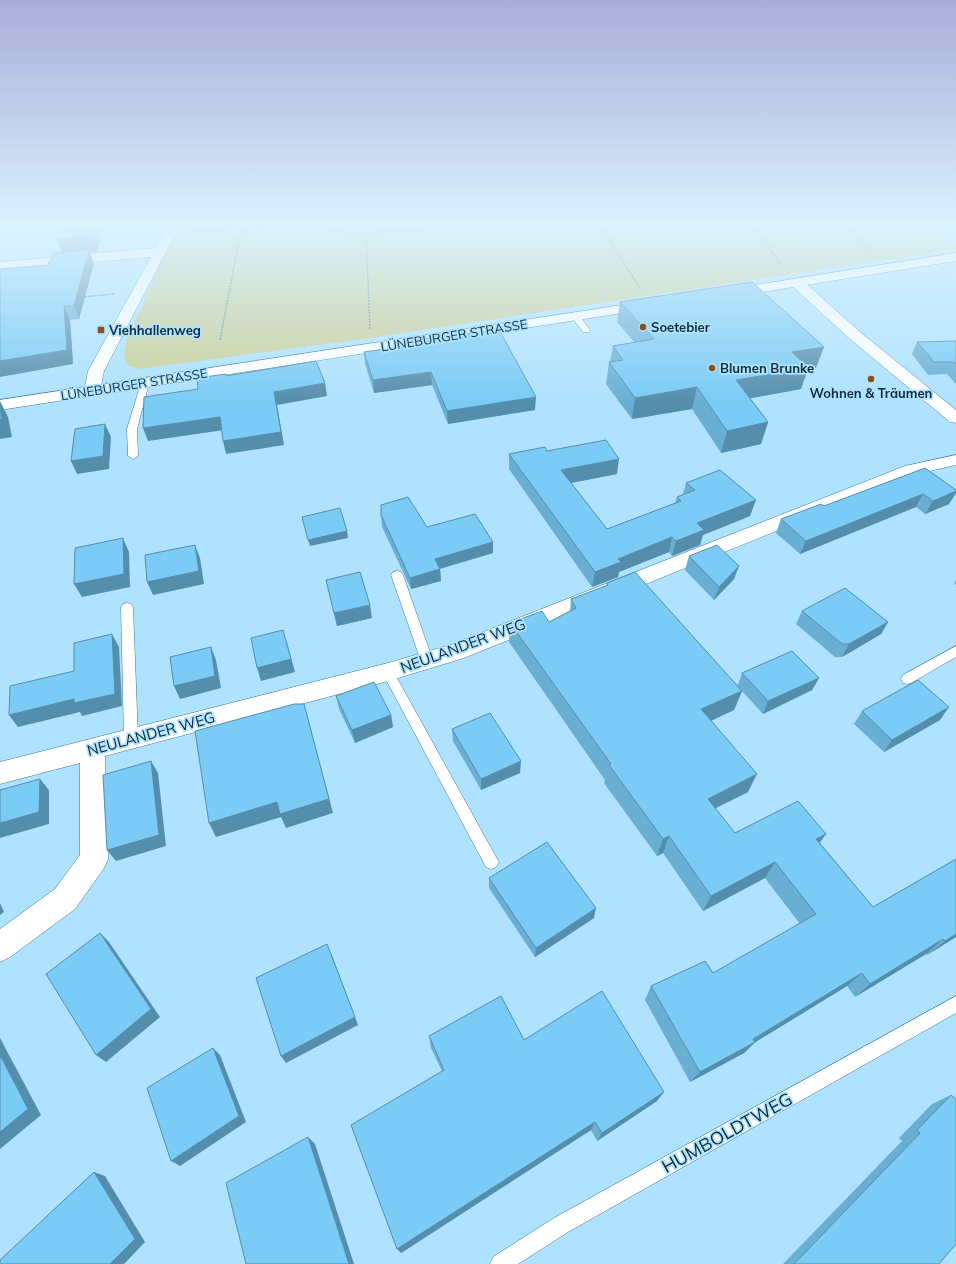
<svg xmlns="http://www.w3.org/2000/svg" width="956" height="1264" viewBox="0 0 956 1264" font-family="Mulish,sans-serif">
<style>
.green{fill:#c9ce97}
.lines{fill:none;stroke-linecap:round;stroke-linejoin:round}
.lane-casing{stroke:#397999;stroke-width:1}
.street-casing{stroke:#397999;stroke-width:1}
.secondary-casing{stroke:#397999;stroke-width:1}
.path{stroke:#668ea3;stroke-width:1.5;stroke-dasharray:2 1;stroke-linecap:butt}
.lane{fill:#fff;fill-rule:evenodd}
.street{fill:#fff;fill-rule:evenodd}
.secondary{fill:#fff;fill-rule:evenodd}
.wall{fill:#69afd3}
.shaded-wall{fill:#558eac}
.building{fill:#7acbf5;stroke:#558eac}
.poi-dot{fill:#914e1e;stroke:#afe2fe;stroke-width:1.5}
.labels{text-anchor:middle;stroke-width:3.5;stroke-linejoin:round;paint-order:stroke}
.far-poi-label{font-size:13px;font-weight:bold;fill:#112c39;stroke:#afe2fe;text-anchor:start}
.far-street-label{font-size:13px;fill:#112c39;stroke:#afe2fe}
.street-label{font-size:15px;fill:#112c39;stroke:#afe2fe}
.near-street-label{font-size:18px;fill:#112c39;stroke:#afe2fe}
</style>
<rect width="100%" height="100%" fill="#afe2fe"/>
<!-- green -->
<polygon class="green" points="183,225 933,225 956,246 956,249 370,338 139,369 127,365 124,356 126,342 166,250"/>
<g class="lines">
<defs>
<g id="lane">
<polygon points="573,315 579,315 590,330 589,332 583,332 572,317"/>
<polygon points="145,380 149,383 137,429 138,456 133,459 128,456 127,429 141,383"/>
<polygon points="397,571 401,572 403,575 433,661 431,664 427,666 423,664 421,661 391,575 393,572"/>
<polygon points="127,603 131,604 133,607 138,739 136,743 131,745 126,743 124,739 121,607 123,604"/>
<polygon points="956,646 956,657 911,683 907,684 903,683 901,679 903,675"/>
<polygon points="388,667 392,669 496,857 499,862 496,867 491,869 486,867 382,672 384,669"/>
<polygon points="956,996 956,1013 568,1232 518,1264 490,1264 493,1257 554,1218"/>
</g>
<g id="street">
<polygon points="168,225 180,225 104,371 100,391 98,394 92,396 86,394 84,391 88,371 151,257 0,270 0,262 155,248"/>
<polygon points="797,279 802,280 860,332 956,410 956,423 950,422 850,339 792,286 790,283 792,280"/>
<polygon points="956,455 956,465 916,474 464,658 388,681 105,756 108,859 104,868 75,909 10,957 0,962 0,929 55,889 80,855 80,763 0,784 0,762 388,663 450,645 905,466"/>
</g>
<g id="secondary">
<polygon points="956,253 956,261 730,297 725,296 723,293 725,290 730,289"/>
<polygon points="649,301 654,302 656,305 654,308 0,410 0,400"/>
</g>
</defs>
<!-- lane casing -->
<use href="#lane" class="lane-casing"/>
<!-- street casing -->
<use href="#street" class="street-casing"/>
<!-- secondary casing -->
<use href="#secondary" class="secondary-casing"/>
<!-- path -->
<g class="path">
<polyline points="600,225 639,287"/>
<polyline points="753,225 782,266"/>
<polyline points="848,225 872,251"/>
<polyline points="192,230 323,227 348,234 419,230 420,225"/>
<polyline points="366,234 370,329"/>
<polyline points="82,297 115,294"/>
<polyline points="220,340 242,225"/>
</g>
<!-- lane -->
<use href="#lane" class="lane"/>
<!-- street -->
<use href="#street" class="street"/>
<!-- secondary -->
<use href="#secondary" class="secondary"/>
</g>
<!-- wall -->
<g class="wall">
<polygon points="63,225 100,225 98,230 101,238 97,252 90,252 94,263 79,319 70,320 73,364 48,265 63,252"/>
<polygon points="620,302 816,368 808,369 801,389 750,398 768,422 761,444 721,453 692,409 632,419 606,384 609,362 610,362 613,346 635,343 617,322"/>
<polygon points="424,339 535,410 448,424 432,385 374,393 365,364 364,352 424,344"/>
<polygon points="956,341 956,384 947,374 928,375 912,354 917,342"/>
<polygon points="547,451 617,474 571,483 607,529 675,503 677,497 683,494 686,483 750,516 703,535 700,545 672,556 669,552 619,572 618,577 592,587 509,469 509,454"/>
<polygon points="925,468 956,490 956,493 949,504 925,514 916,507 800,554 776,533 781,519 824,506"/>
<polygon points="381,515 427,527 493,542 493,553 440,569 441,581 411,589 382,527"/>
<polygon points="689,556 734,579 714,600 685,570"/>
<polygon points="326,580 372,618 337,626"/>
<polygon points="956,580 956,585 954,583"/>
<polygon points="607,583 738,685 742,673 819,678 812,690 763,714 742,691 734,710 711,721 748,792 715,808 735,833 820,843 873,907 956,859 956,937 927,955 926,954 855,997 847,986 754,1043 744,1053 690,1082 645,1000 651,986 713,973 800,924 765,878 703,911 663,853 657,856 604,783 605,780 509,642 510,623 549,622 570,611 571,599 606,586"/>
<polygon points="802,611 888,622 881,634 842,657 835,657 796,624"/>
<polygon points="336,696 391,715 393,727 355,743 339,709"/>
<polygon points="862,711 940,720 884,752 854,724"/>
<polygon points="452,729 520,773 481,790 453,741"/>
<polygon points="489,878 594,918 535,957 489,888"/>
<polygon points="429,1036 524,1040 657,1101 597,1141 591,1130 401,1253 442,1071 431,1048"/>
<polygon points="951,1095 939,1264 783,1264 902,1141 899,1138 932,1104"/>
</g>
<!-- shaded-wall -->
<g class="shaded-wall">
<polygon points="91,225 100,225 98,230 101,238 97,252 90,252 94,263 79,319 74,306 63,255 57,239"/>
<polygon points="64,306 70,320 73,364 0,377 0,361"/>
<polygon points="824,347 816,368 808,369 801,389 730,402 736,380 792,352"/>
<polygon points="431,372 432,385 374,393 373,380"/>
<polygon points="325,383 327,396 277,405 284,445 226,454 223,441 274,392"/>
<polygon points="697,387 692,409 632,419 635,398"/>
<polygon points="536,397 535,410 448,424 447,411"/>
<polygon points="0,401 8,417 12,437 0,439"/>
<polygon points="220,417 224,430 148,441 143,428"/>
<polygon points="768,422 761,444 721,453 727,431"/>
<polygon points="105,424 111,437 109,469 77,474 71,461"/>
<polygon points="619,459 617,474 560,485 561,470"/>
<polygon points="956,491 956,493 949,504 925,514 933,501"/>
<polygon points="923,494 916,507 800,554 806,541"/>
<polygon points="756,500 750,516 703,535 700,545 672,556 676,541 697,523"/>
<polygon points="347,531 348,538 310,546 308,540"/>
<polygon points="672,537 669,552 619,572 618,577 592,587 595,572 618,559"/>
<polygon points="123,538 129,552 130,587 82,597 74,584"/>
<polygon points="493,542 493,553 435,570 435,559"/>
<polygon points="195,545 200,558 204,584 153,595 147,582"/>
<polygon points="739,566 734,579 714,600 719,587"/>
<polygon points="440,569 441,581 411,589 410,578"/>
<polygon points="370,605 372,618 337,626 334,613"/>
<polygon points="888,622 881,634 842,657 849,644"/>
<polygon points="112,634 119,647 122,706 82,716 80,712 18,727 9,715 74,699"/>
<polygon points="287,643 295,672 261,681 257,668"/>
<polygon points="211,647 216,660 221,688 180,699 174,686"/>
<polygon points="819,678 812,690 763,714 768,701"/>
<polygon points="742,691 734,710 695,728 701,709"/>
<polygon points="304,704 333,813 286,828 281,817 216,837 209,823"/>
<polygon points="949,707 940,720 884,752 892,740"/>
<polygon points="391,715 393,727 355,743 352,730"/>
<polygon points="151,761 158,773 166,846 116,861 107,850"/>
<polygon points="521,761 520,773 481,790 481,779"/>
<polygon points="757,774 748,792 700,816 708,799"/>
<polygon points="40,779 49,790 49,824 0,838 0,823"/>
<polygon points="826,834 814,851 816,839"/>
<polygon points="669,836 663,853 657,856 663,839"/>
<polygon points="775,862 765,878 703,911 711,896"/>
<polygon points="0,903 4,912 0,915"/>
<polygon points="596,908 594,918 535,957 536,948"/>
<polygon points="100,933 109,942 160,1017 106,1062 96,1055"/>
<polygon points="956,934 956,937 927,955 945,941"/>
<polygon points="943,939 926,954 855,997 870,984"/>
<polygon points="331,953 358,1025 286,1063 281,1056"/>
<polygon points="862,973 847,986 754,1043 744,1053 690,1082 700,1072"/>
<polygon points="0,1038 41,1115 0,1149"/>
<polygon points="213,1048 220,1055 246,1122 180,1166 171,1161"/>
<polygon points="664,1092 657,1101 597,1141 602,1133"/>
<polygon points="595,1122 591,1130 401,1253 397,1249"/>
<polygon points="308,1137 315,1144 354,1264 349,1264"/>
<polygon points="94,1172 105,1176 145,1242 124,1264 110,1264"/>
</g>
<!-- building -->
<g class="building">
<polygon points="63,225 95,225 92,236 57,239"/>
<polygon points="89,250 74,306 64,306 67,350 0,361 0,269 48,265 49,262 51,261 54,253"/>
<polygon points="752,282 824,347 792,352 809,368 736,380 768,422 727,431 697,387 635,398 609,362 623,360 613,346 654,339 620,302"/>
<polygon points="499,330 536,397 447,411 431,372 373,380 364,352 425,343 424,339"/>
<polygon points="956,341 956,364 953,362 934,362 917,342"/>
<polygon points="316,361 325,383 274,392 281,432 223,441 220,417 143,428 144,397 198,389 197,378 226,374 226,376"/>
<polygon points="0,405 2,419 0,420"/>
<polygon points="105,424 103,456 71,461 75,429"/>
<polygon points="606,440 619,459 561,470 607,529 681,501 677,497 695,490 686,483 720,470 756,500 697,523 704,530 676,541 672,537 618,559 621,562 595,572 509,454 545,447 547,451"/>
<polygon points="925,468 956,490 956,491 933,501 923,494 806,541 781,519 821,504 824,506"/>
<polygon points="408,497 427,527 475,514 493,542 435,559 440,569 410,578 381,515 381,505"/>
<polygon points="340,508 347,531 308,540 302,517"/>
<polygon points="123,538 124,574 74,584 75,548"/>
<polygon points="195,545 199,571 147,582 145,555"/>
<polygon points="717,545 739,566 719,587 689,556"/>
<polygon points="360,572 370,605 334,613 326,580"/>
<polygon points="635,572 742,691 701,709 757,774 708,799 735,833 798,801 826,834 816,839 873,907 956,859 956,934 945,941 943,939 870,984 862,973 753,1039 755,1042 700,1072 651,986 705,961 713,973 816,914 775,862 711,896 669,836 663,839 609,765 611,764 510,623 542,611 549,622 576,608 571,599 608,585 607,583"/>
<polygon points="845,588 888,622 849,644 842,644 802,611"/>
<polygon points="283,630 291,659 257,668 251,638"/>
<polygon points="112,634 115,694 74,703 74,699 9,715 10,686 74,671 74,643"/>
<polygon points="211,647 215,676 174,686 170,657"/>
<polygon points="792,651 819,678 768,701 742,673"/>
<polygon points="918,680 949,707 892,740 862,711"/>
<polygon points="374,682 391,715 352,730 336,696"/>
<polygon points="294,704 304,704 329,799 280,814 277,802 209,823 195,731"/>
<polygon points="490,713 521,761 481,779 452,729"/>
<polygon points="151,761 159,835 107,850 103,775"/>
<polygon points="40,779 39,812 0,823 0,790"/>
<polygon points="547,842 596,908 536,948 489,878"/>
<polygon points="100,933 151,1009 96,1055 46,974"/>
<polygon points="327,944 355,1017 281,1056 256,978"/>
<polygon points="602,991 664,1092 602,1133 595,1122 397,1249 351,1125 444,1070 429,1036 501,996 524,1040"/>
<polygon points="213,1048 239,1116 171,1161 147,1088"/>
<polygon points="0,1055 28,1109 0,1132"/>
<polygon points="951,1095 956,1099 956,1244 939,1264 794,1264 920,1133 917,1130"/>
<polygon points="308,1137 349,1264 246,1264 226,1183"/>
<polygon points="94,1172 135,1239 110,1264 0,1264 0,1260"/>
</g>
<!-- sky -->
<linearGradient id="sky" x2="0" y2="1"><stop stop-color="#a9acd8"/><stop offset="0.56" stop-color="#dbf2ff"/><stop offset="1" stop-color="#dbf2ff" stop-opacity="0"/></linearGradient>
<rect width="956" height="402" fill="url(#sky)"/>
<!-- markers -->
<g class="poi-dot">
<circle cx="643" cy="327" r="4"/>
<rect x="97" y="326" width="8" height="8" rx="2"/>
<circle cx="712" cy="368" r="4"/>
<circle cx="871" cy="379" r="4"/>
</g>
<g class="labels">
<!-- far-poi labels -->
<g class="far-poi-label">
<text x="651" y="332">Soetebier</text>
<text x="109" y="335">Viehhallenweg</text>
<text x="720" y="373">Blumen Brunke</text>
<text x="871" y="398" text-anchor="middle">Wohnen &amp; Träumen</text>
</g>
<!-- far-street labels -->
<g class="far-street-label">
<text transform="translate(454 335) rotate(-9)" y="5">LÜNEBURGER STRASSE</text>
<text transform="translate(134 384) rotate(-9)" y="5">LÜNEBURGER STRASSE</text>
</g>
<!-- street labels -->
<g class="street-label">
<text transform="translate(463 646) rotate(-20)" y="5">NEULANDER WEG</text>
<text transform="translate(151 734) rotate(-15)" y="5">NEULANDER WEG</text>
</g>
<!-- near-street labels -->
<g class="near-street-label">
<text transform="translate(727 1133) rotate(-29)" y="6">HUMBOLDTWEG</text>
</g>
</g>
</svg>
